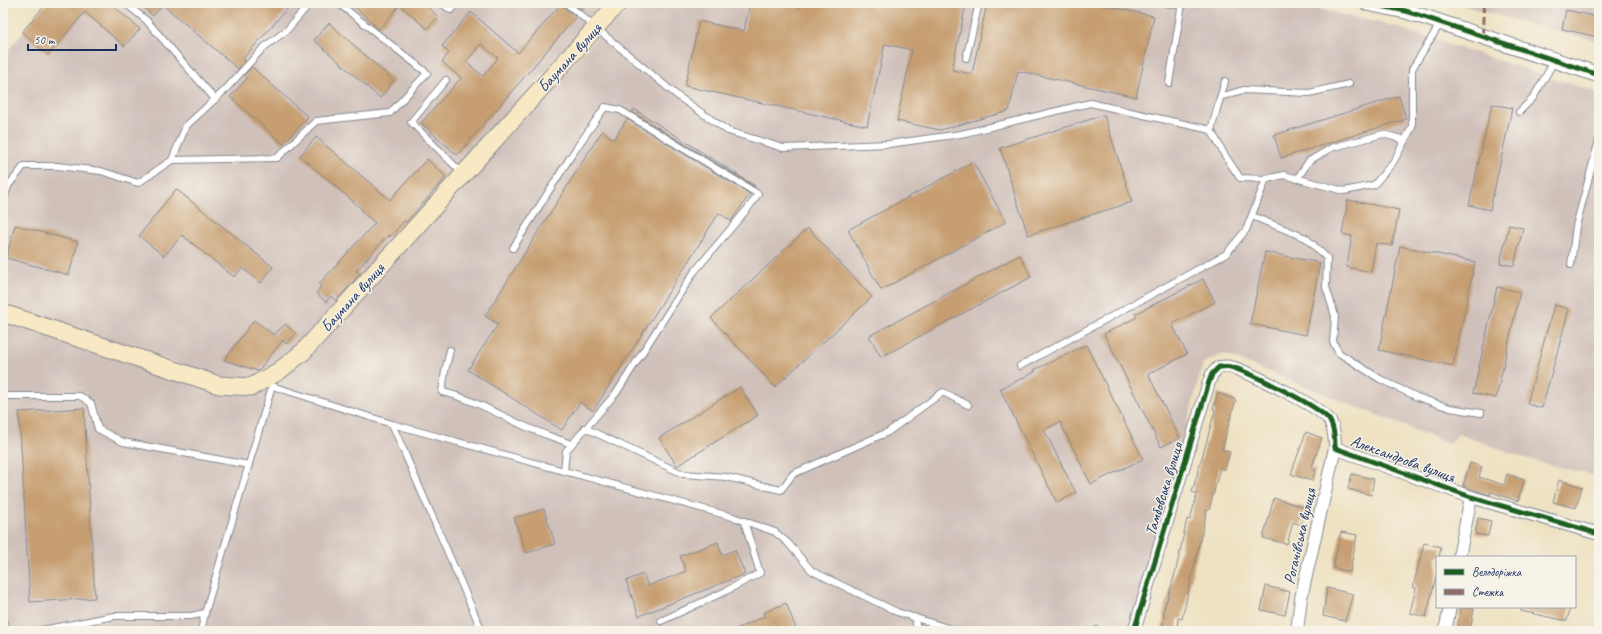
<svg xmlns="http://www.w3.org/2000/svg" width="1602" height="634" viewBox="0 0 1602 634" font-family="Caveat,sans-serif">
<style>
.industrial{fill:#cfc0ba}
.building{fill:#c69e71;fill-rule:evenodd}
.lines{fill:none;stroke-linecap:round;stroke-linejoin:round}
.service-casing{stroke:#848890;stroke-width:8}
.minor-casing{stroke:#848890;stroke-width:14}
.tertiary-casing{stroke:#848890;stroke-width:17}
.secondary-casing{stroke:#848890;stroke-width:19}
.service{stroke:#fff;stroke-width:6}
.minor{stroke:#fff;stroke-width:12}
.tertiary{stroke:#fff;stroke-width:15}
.secondary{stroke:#f8e8c3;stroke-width:17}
.quiet{stroke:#8d6e63;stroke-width:4;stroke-dasharray:8 4;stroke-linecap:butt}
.cycleway-casing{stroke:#f7f3e8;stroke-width:8}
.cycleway{stroke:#1b5e20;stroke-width:5}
.labels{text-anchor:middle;stroke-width:3;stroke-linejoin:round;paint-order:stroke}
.street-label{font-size:16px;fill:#1b2f5e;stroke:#f7f3e8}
</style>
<rect width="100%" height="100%" fill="#f7f3e8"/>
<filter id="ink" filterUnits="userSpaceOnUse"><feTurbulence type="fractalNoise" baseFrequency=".025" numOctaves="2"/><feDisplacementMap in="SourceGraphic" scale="8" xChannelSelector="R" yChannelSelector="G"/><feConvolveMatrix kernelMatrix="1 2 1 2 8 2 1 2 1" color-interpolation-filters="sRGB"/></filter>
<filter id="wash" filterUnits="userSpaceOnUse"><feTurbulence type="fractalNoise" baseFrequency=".012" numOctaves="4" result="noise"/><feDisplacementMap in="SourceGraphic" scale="16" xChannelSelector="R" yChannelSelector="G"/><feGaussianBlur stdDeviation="0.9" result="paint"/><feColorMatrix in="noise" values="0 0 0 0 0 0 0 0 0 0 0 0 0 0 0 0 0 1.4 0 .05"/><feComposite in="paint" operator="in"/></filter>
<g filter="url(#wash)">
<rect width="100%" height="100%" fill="#eee2c3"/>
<!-- industrial -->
<g class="industrial">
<polygon points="49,3 608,3 298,346 275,365 250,380 221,378 3,307 3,56"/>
<polygon points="628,3 1293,3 1396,27 1599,93 1599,477 1528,459 1458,434 1450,444 1224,354 1203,363 1134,631 3,631 3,321 218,392 308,357"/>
<polygon points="1452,3 1599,3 1599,42"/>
</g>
<g id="blocks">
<!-- building -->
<g class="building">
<polygon points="47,3 110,3 140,29 124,46 85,12 48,55 22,32"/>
<polygon points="139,3 292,3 243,59 245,61 238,69 163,5 153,16"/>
<polygon points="351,3 431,3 428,7 438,17 427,29 400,5 379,29"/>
<path d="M 562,3 L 563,6 L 576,17 L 457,155 L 421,123 L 461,78 L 442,62 L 449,53 L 442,46 L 471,12 L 518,53 ZM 481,44 L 498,58 L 483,76 L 466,62 Z"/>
<polygon points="573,3 588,3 582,10"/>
<polygon points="750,3 773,3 799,8 800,3 966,3 952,70 972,74 987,3 1093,3 1154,16 1136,97 1018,71 1009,111 940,130 897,121 912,50 885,44 867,126 685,86 699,21 744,31"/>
<polygon points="1566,10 1599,17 1598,37 1562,29"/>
<polygon points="329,23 394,81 380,98 314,40"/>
<polygon points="252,67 308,117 283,144 230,97 247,78 244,75"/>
<polygon points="1399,96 1406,119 1281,158 1274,135"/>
<polygon points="1492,104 1512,108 1490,210 1469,205"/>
<polygon points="634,109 755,186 755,187 632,112"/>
<polygon points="1104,115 1132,202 1028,235 1000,148"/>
<polygon points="627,119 750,194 731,221 719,213 593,411 580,402 562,430 468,370 498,324 485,316 602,131 614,139"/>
<polygon points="316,137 390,200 427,159 446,177 406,222 404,221 390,237 388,235 356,271 360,274 336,301 331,296 326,302 316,293 321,287 319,284 375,223 362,212 363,210 300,156"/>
<polygon points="973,162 1006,222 881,290 848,230"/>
<polygon points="176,189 273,267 261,283 242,268 234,277 182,235 164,256 139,236"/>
<polygon points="1348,200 1399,210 1392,246 1376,243 1371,272 1347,267 1352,236 1342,234"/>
<polygon points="15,225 78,242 69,275 6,258"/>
<polygon points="1509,225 1523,228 1514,266 1500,263"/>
<polygon points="808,228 872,297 775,387 711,318"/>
<polygon points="1400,246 1475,262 1453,366 1379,350"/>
<polygon points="1265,252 1320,263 1306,335 1250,324"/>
<polygon points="1020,255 1031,277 881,357 869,336"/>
<polygon points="1203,279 1215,302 1172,324 1187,354 1148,374 1180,438 1161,447 1104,334 1137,317 1135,314"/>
<polygon points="1497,287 1520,292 1496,398 1473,393"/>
<polygon points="1554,305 1569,309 1542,408 1527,404"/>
<polygon points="254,320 274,335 285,324 296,334 286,344 283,340 258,371 224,360"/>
<polygon points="1086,345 1143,459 1091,484 1060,422 1044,430 1076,493 1057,503 1000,389 1035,372 1034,370"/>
<polygon points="740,387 758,415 677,466 659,438"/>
<polygon points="1218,393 1236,400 1229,422 1222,450 1230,452 1225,469 1220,468 1209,510 1207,510 1182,619 1178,618 1177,631 1162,631 1164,615 1163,615 1166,600 1167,601 1176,570 1187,519 1190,520 1197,494 1192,492 1207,440 1215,410 1213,409"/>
<polygon points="84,408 95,598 30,602 19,412"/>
<polygon points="1306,432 1322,438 1311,469 1316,470 1312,481 1291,474"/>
<polygon points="1470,463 1482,467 1479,477 1504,485 1507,474 1524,480 1518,501 1491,492 1490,495 1463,486"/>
<polygon points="1352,474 1374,479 1371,495 1348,489"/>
<polygon points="1559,480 1582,487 1576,508 1553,502"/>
<polygon points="1274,498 1306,508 1301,525 1293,522 1287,544 1263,538"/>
<polygon points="544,509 555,544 526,553 514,518"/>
<polygon points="1478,518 1491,521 1488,536 1475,534"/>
<polygon points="1341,532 1357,535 1350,572 1333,568"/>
<polygon points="718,542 722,555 735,550 745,574 639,616 626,581 643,574 648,586 686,571 680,556"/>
<polygon points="1424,543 1441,547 1439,557 1437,557 1437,573 1426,617 1410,613 1416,588 1413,587"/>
<polygon points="1266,586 1290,592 1285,615 1261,610"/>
<polygon points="1327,588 1353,594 1345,621 1323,616"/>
<polygon points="786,603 797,631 732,631 765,616 763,613"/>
<polygon points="1461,607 1474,609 1470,630 1457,627"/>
<polygon points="1521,607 1570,607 1567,621 1521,611"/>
</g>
</g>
</g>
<g filter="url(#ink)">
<use href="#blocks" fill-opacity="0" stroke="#848890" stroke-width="1"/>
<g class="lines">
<defs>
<g id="service">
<polyline points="125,3 146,20 215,99"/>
<polyline points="441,3 451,10 458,3"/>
<polyline points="566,3 679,97 728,131 783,148 889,144 961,134 1090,103 1211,130"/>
<polyline points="1166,3 1182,6"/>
<polyline points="966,58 979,3"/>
<polyline points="446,80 411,122 462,173"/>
<polyline points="1225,81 1211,130 1224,154 1240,178 1266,179 1284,175 1344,191 1374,185 1394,161 1412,127 1412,69 1440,24"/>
<polyline points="1169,83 1182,3"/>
<polyline points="1220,97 1243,90 1309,93 1349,84"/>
<polyline points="1519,112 1533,98 1555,60"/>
<polyline points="172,160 186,126 225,90 263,48 287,30 310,3"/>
<polyline points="1297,179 1309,161 1331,148 1383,134 1405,140"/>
<polyline points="3,202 8,186 24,166 57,166 101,171 138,183 172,160 277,158 316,121 390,113 427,73 338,3"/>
<polyline points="1252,216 1306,238 1327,258 1326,287 1335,316 1333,342 1339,353 1380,379 1417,397 1450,408 1481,413"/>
<polyline points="513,248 571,156 605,107 620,110 758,194 749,207 694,272 617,392 566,451 564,471"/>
<polyline points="1571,265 1576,226 1599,140"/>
<path d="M 450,350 L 445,371 L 442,392 C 470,398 494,412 520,424 C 536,432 554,437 571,444"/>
<polyline points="1020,366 1226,254 1246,230 1266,179"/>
<polyline points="267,380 272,386 392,424 733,517 775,532 788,543 812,571 897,612 957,631"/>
<polyline points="3,396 80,396 91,403 98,429 123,442 249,465"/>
<polyline points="392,424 482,631"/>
<polyline points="585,428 683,474 726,477 781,490 793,474 888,432 943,392 968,405"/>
<polyline points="914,617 918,631"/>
<polyline points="661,621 726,591 760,573 744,521"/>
<polyline points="3,622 9,631"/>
<polyline points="37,631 114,616 191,616 205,613"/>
<polyline points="201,631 205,613 272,386"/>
<polyline points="1095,631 1097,630"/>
</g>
<g id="minor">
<polyline points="1459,557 1471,497"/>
<path d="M 1134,631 L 1209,382 L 1212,374 L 1219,367 C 1223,367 1227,366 1231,367 C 1248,372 1322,407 1330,421 C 1334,428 1335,439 1335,448 L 1471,497 L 1599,534"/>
<polyline points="1297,631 1301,598 1335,448"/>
<polyline points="1445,631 1450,607"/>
</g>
<polyline id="tertiary" points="1367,3 1406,11 1599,75"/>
<polyline id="secondary" points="3,313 219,385 251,387 279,371 303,352 618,3"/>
</defs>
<!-- service casing -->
<use href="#service" class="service-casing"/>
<!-- minor casing -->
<use href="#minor" class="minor-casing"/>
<!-- tertiary casing -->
<use href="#tertiary" class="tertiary-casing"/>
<!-- secondary casing -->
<use href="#secondary" class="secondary-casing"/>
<!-- service -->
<use href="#service" class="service"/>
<!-- minor -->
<use href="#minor" class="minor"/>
<!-- tertiary -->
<use href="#tertiary" class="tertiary"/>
<!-- secondary -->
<use href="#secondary" class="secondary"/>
<!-- quiet -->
<polyline class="quiet" points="1483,36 1484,3"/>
<defs>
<g id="cycleway">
<polyline points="1367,3 1406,11 1599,75"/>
<path d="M 1134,631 L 1209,382 L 1212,374 L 1219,367 C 1223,367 1227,366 1231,367 C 1248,372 1322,407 1330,421 C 1334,428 1335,439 1335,448 L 1471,497 L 1599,534"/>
</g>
</defs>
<!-- cycleway casing -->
<use href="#cycleway" class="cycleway-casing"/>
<!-- cycleway -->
<use href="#cycleway" class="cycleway"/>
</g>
</g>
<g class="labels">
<!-- street labels -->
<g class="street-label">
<text transform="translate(569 57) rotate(-48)" y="6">Баумана вулиця</text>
<text transform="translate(352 297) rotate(-48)" y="6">Баумана вулиця</text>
<text transform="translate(1403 458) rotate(20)" y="6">Александрова вулиця</text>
<text transform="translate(1163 489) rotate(-73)" y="6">Тамбовська вулиця</text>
<text transform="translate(1299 536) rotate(-77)" y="6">Рогачівська вулиця</text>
</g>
</g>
<!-- margin -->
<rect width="1602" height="634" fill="none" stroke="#f7f3e8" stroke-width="16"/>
<!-- legend -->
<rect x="1436" y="556" width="140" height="52" fill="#f7f3e8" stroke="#9fa5b1"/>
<rect x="1444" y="569" width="20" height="6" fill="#1b5e20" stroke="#9fa5b1"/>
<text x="1472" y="576" font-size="12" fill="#1b2f5e">Велодоріжка</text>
<rect x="1444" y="589" width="20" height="6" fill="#8d6e63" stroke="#9fa5b1"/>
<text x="1472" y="596" font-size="12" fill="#1b2f5e">Стежка</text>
<!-- scale -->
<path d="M28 44v6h88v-6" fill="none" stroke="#1b2f5e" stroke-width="2"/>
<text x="34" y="44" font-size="12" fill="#1b2f5e" stroke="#f7f3e8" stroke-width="3" paint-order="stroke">50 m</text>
</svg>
